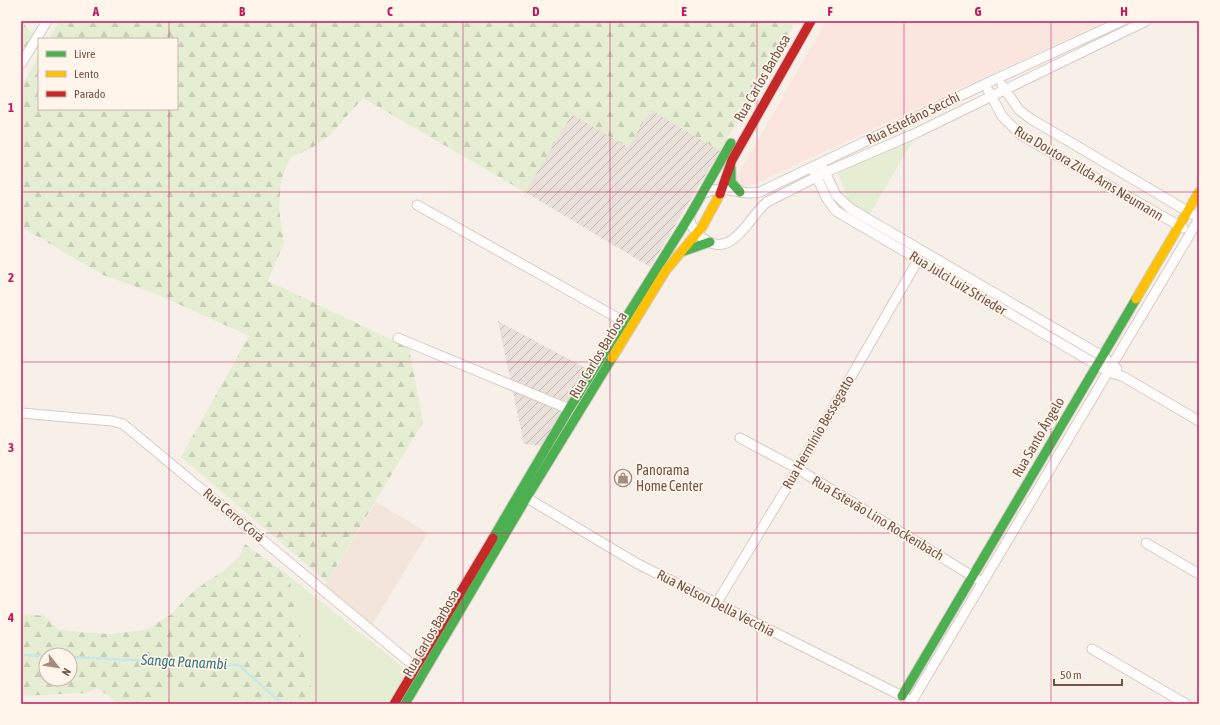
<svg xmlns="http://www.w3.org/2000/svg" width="1220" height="725" viewBox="0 0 1220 725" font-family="'Asap Condensed',sans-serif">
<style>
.residential{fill:#f3e5d9}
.commercial{fill:#fbe6df}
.industrial{fill:url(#industrial-furrows)}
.green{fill:#e5edd3}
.forest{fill:url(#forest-firs);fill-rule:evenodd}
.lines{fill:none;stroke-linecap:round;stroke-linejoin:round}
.stream{stroke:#cae8e8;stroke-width:2.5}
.street-casing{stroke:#d6cbc6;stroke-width:11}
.fast-casing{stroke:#d6cbc6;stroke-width:11}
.slow-casing{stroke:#d6cbc6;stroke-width:11}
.jam-casing{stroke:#d6cbc6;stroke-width:11}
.street{stroke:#fefdfc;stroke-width:9}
.fast{stroke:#4caf50;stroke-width:9}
.slow{stroke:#ffc107;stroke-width:9}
.jam{stroke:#c62828;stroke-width:9}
.grid{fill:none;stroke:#c2185b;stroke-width:1;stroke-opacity:0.55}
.labels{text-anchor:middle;stroke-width:3.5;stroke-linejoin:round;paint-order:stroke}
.street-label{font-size:14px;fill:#765448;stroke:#fff5ea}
.poi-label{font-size:14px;fill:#765448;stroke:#fff5ea;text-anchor:start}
.water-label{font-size:15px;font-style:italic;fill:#3c787c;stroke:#fff5ea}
.neatline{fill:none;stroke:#c2185b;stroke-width:1.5}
.grid-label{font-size:13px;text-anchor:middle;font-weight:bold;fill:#c2185b}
</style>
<defs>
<pattern id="industrial-furrows" width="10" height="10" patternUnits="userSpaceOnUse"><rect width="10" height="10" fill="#eae0da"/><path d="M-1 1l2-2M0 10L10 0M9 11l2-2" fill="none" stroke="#c2b8b3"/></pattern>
<pattern id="forest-firs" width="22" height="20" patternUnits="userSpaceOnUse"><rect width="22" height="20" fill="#e5edd3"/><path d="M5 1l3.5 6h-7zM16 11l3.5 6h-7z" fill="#c8cdb7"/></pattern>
</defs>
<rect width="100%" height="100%" fill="#f7f0e9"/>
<!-- residential -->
<polygon class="residential" points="376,502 428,533 370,628 323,589"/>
<!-- commercial -->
<polygon class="commercial" points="826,21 1106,21 742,190 736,178"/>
<!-- industrial -->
<g class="industrial">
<polygon points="651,110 720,151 650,267 525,192 572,114 628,147"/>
<polygon points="498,321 589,370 542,446 524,444"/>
</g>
<!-- green -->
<g class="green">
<polygon points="915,137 868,217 851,207 838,173"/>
<polygon points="289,576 408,671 387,704 316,704 308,676"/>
<polygon points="186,687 213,688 232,704 154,704 165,693"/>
</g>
<!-- forest -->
<g class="forest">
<polygon points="21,21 33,34 21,55"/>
<polygon points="59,21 796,21 720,151 651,110 628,147 572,114 525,192 363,98 331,134 312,148 290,158 281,180 279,209 284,242 268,281 409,348 423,422 327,582 181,457 249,336 154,293 103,275 21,227 21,87 39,56 39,109 177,109 177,39 49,39"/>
<path d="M 245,544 L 289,576 L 308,676 L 316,704 L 232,704 L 213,688 L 186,687 L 165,693 L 154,704 L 119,704 L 97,688 L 86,693 L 21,696 L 21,615 L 25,614 L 45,616 L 58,629 L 79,632 L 111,634 L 145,630 L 172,614 L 188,596 L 206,582 L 222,572 L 239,557 ZM 46,655 L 70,655 L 70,679 L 46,679 Z"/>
</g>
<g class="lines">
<!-- stream -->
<g class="stream">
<polyline points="21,655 46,656"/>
<polyline points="70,657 239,665 282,704"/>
</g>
<defs>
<g id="street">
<polyline points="21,64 47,21"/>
<polyline points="1002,85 1019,110 1031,119 1199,218"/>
<polyline points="988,90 1002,116 1021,135 1183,228"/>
<polyline points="812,167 827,199 836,211 1109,372 1124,377 1199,421"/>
<polyline points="823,168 836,195 851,209 1102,356 1117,369"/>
<path d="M 702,194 C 727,182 737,197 760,192 L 985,84 L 1122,21"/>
<polyline points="417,205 623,321"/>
<path d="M 689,217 C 692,229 696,234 707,241 C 734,257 751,214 767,202 L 826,172 L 914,134 L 1146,21"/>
<polyline points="398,338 569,409"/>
<polyline points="21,413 112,421 123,424 419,670"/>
<polyline points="740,438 798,469 977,579"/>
<polyline points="522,495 638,564 906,698"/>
<polyline points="1146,543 1199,574"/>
<polyline points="716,604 798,469 918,260"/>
<polyline points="1092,649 1186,704"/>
<polyline points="912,701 1199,219"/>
</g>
<g id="fast">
<polyline points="731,168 731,182 740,192"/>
<polyline points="684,251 710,242"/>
<polyline points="493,538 569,409 689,217 731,143"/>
<polyline points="902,696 1136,299"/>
<polyline points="405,704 527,497 612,358"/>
</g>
<g id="slow">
<polyline points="1136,299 1199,192"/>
<polyline points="612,358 666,270 702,227 720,194"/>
</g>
<g id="jam">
<polyline points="720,194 732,160 811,21"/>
<polyline points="394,704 493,538"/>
</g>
</defs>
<!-- street casing -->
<use href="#street" class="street-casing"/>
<!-- fast casing -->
<use href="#fast" class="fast-casing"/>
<!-- slow casing -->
<use href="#slow" class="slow-casing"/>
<!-- jam casing -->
<use href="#jam" class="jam-casing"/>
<!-- street -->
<use href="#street" class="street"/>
<!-- fast -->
<use href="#fast" class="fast"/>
<!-- slow -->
<use href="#slow" class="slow"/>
<!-- jam -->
<use href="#jam" class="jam"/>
</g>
<!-- grid -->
<path class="grid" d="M 169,21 L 169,39M 316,21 L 316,704M 463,21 L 463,704M 610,21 L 610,704M 757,21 L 757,704M 904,21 L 904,704M 1051,21 L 1051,704M 169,109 L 169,704M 21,192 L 1199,192M 21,362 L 1199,362M 21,533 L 1199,533"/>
<!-- icons -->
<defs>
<symbol id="shop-ring" viewBox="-11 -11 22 22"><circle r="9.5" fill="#fff5ea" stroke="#a38b80" stroke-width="1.5"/><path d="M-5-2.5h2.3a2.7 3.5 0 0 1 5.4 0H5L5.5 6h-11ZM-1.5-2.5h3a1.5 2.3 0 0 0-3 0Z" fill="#a38b80"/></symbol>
</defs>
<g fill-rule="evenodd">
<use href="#shop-ring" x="613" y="468" width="20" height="20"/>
</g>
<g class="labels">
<!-- street labels -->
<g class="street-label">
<text transform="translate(762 78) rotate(-60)" y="5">Rua Carlos Barbosa</text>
<text transform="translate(913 118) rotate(-26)" y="5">Rua Estefáno Secchi</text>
<text transform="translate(1089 173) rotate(31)" y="5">Rua Doutora Zilda Arns Neumann</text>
<text transform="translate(958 283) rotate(31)" y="5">Rua Julci Luiz Strieder</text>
<text transform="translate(598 355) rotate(-59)" y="5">Rua Carlos Barbosa</text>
<text transform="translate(818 432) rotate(-60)" y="5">Rua Hermínio Bessegatto</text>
<text transform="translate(1038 437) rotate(-60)" y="5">Rua Santo Ângelo</text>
<text transform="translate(234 515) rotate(40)" y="5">Rua Cerro Corá</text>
<text transform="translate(878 518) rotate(31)" y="5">Rua Estevão Lino Rockenbach</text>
<text transform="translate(716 603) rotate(27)" y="5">Rua Nelson Della Vecchia</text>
<text transform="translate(431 633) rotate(-60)" y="5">Rua Carlos Barbosa</text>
</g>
<!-- poi labels -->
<g class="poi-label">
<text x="636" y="475">Panorama<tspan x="636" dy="16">Home Center</tspan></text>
</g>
<!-- water labels -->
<g class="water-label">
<text transform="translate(184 662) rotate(3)" y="5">Sanga Panambi</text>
</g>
</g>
<!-- border -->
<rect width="1220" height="725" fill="none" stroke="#fff5ea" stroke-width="44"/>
<!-- legend -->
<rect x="38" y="38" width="140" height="72" fill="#fff5ea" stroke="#c8b5a9"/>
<rect x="46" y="51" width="20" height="6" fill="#4caf50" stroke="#c8b5a9"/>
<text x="74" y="58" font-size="12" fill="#765448">Livre</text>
<rect x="46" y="71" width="20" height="6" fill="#ffc107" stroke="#c8b5a9"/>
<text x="74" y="78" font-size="12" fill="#765448">Lento</text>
<rect x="46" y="91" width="20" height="6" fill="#c62828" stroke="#c8b5a9"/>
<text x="74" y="98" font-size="12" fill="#765448">Parado</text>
<!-- north arrow -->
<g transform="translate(58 667) rotate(120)"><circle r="19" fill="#fff5ea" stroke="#c8b5a9"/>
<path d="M0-3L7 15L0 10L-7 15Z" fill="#a38b80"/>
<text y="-6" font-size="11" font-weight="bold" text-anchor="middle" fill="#765448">N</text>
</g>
<!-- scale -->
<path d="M1054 679v6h68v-6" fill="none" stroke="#765448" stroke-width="2"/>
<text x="1060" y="679" font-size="12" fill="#765448" stroke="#fff5ea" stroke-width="3" paint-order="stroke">50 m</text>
<rect x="22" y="22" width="1176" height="681" class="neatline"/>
<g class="grid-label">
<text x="96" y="16">A</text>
<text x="242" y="16">B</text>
<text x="390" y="16">C</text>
<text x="536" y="16">D</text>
<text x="684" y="16">E</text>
<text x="830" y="16">F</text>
<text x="978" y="16">G</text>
<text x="1124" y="16">H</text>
<text x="11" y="112">1</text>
<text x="11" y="282">2</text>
<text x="11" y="452">3</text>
<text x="11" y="622">4</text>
</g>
</svg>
